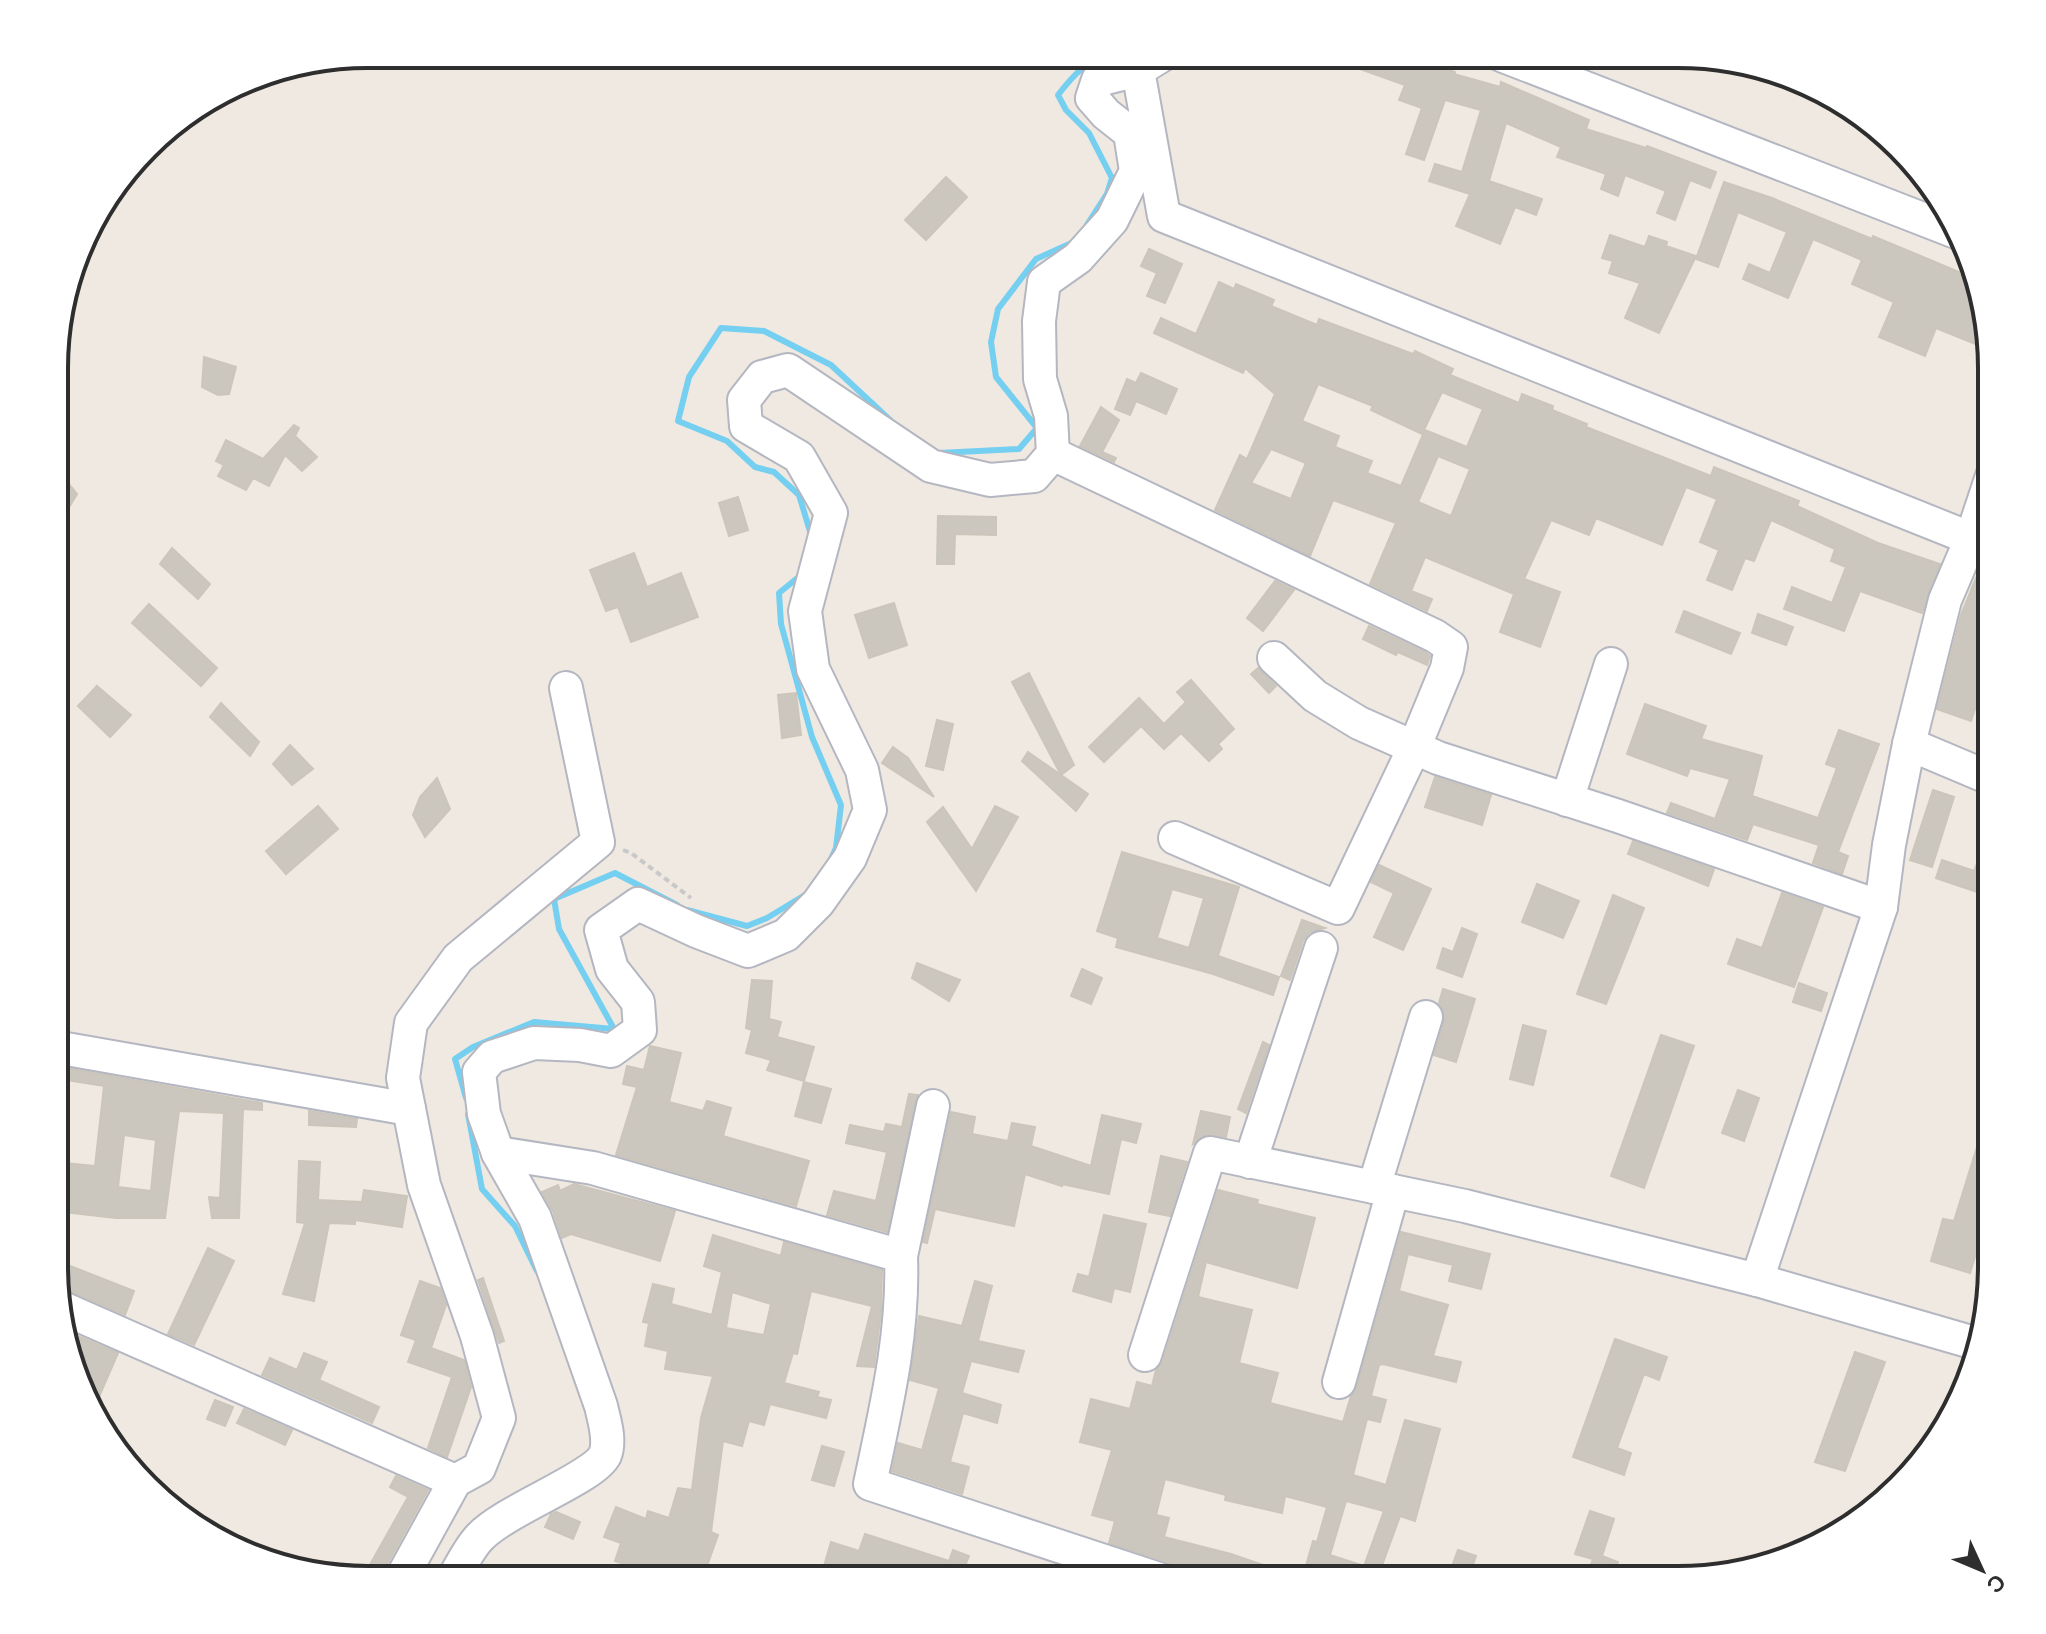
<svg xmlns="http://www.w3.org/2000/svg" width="2046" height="1634" viewBox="0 0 2046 1634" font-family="Helvetica,sans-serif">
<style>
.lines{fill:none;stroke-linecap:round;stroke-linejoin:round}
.stream{stroke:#75cff0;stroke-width:6}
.building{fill:#cbc7bf;stroke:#cbc5ba;stroke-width:2;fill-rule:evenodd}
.minor-casing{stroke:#b4b7c1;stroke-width:36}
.path{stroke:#c9c9c9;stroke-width:4;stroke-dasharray:6 4;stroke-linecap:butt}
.minor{stroke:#fff;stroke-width:32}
.rim{fill:none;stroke:#2e2e2e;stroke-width:4}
</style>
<rect width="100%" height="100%" fill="#efe9e1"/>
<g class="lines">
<!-- stream -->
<g class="stream">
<path d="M 1087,225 L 1107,194 L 1112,178 L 1089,133 L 1066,110 L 1058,95 C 1075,73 1085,62 1112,54"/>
<polyline points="939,453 1019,449 1037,428 996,377 991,342 998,309 1036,259 1076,241"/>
<polyline points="812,538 799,495 774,472 755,467 727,441 678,421 689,377 721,328 764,331 831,365 890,420"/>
<polyline points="801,575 779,593 781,624 812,737 841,805 836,848 830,861"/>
<polyline points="687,910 747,926 767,918 805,895"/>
<polyline points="466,1098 455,1059 473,1047 534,1022 614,1029 559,929 554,899 615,873 677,905"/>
<polyline points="468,1114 482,1189 515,1226 537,1271"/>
</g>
</g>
<!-- building -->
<g class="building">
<polygon points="1327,54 1404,54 1455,72 1454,74 1500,87 1501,82 1589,120 1586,129 1646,148 1647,146 1716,172 1710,188 1690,180 1675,220 1657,213 1666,191 1625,175 1618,196 1601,189 1606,174 1557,157 1561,147 1506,123 1489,181 1542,199 1536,215 1515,207 1500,244 1456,226 1470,194 1429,181 1435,164 1462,172 1481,110 1445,100 1424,160 1406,154 1422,108 1399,100 1405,85 1326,57"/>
<polygon points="946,177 967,197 926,240 905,220"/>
<polygon points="1724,182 1772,198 1872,239 1873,236 1959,272 1958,274 1972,279 1988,349 1936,328 1925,356 1879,337 1894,302 1852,284 1862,260 1813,239 1788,298 1743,279 1749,264 1770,273 1787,232 1738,212 1718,267 1696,259"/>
<polygon points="1610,235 1645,247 1649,236 1667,242 1666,246 1696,256 1659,333 1625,318 1640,283 1609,273 1613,261 1602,258"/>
<polygon points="1149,249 1182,264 1165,303 1147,296 1157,273 1141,266"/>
<path d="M 1219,282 L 1234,289 L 1236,284 L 1274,300 L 1271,306 L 1317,325 L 1319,319 L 1413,354 L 1415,351 L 1453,369 L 1450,375 L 1519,403 L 1522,394 L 1553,406 L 1552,410 L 1587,424 L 1586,427 L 1711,476 L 1714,467 L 1799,501 L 1797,506 L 1878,543 L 1940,564 L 1922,613 L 1860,591 L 1844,631 L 1784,609 L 1792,587 L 1832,603 L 1846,567 L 1831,561 L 1835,549 L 1771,520 L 1754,561 L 1745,558 L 1732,590 L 1707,580 L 1719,550 L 1700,542 L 1717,499 L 1686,487 L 1662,545 L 1596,518 L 1589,535 L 1551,520 L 1524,579 L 1560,592 L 1540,647 L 1500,632 L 1514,594 L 1425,557 L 1411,591 L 1432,599 L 1427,611 L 1370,584 L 1396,523 L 1333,500 L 1310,556 L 1215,510 L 1240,455 L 1247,459 L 1275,394 L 1245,368 L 1243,373 L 1154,333 L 1161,318 L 1196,334 ZM 1318,384 L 1373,406 L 1371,410 L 1422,434 L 1442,392 L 1483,409 L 1467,447 L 1425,430 L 1401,486 L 1367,473 L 1372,461 L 1335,447 L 1339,436 L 1302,421 ZM 1271,449 L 1306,463 L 1291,499 L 1251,483 ZM 1438,456 L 1470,469 L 1451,516 L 1418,502 Z"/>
<polygon points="204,357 236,367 229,394 218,395 202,387"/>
<polygon points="1141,373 1177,389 1166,414 1136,401 1130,415 1115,409 1127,379 1136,383"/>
<polygon points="1101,407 1119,420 1102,452 1116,458 1114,462 1080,446"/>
<polygon points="294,425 299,428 295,436 317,457 302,471 285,455 269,486 253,478 246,490 218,476 224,465 216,461 226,440 263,459"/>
<polygon points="56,468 77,494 56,529"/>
<polygon points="738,497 748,530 729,536 719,503"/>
<polygon points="938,516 996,517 996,535 955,534 954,564 937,564"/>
<polygon points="172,548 210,584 198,599 160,564"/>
<polygon points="634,553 647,587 681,573 698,617 631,642 618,607 606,611 590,570"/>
<polygon points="1976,578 1992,584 1992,627 1977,662 1992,668 1992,689 1983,685 1971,721 1937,709 1961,615"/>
<polygon points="1275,581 1294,590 1263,631 1247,618"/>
<polygon points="894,603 907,645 869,658 855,615"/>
<polygon points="149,604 217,668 201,686 132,623"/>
<polygon points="1684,611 1740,633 1731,654 1676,632"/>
<polygon points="1758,614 1793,627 1786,645 1752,633"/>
<polygon points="1369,626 1425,652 1430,656 1427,665 1398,652 1396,655 1363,639"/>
<polygon points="1258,668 1276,686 1269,693 1251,674"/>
<polygon points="1029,673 1074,765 1061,775 1012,682"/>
<polygon points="1191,680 1234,729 1218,744 1222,749 1209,761 1181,733 1164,749 1141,726 1104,762 1089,747 1139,698 1164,724 1186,702 1177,692"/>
<polygon points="97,686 131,715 110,737 78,706"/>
<polygon points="796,693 801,735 782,738 778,695"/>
<polygon points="221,703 259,742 250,756 210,717"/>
<polygon points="1645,704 1706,726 1701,739 1762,756 1752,796 1818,818 1837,768 1826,764 1839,730 1879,744 1838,852 1848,856 1842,874 1813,863 1819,845 1753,824 1747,840 1667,813 1671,803 1715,819 1730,779 1690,768 1687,776 1627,754"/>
<polygon points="937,720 953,724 943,770 926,766"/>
<polygon points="290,745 313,769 292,785 273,764"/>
<polygon points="893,747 908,758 934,797 882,763"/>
<polygon points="1028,752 1088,794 1076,811 1022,761"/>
<polygon points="1435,777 1491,795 1482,825 1425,807"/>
<polygon points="437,778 450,809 425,837 413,815 420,797"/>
<polygon points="1933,790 1954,797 1932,867 1910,860"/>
<polygon points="318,806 338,829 286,874 266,851"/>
<polygon points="995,806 1018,817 976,891 927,822 943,807 972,849"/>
<polygon points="1991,829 1992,897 1936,878 1942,860 1974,871"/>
<polygon points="1633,841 1714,869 1708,886 1628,854"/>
<path d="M 1122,852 L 1239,887 L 1218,956 L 1279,977 L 1273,995 L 1213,974 L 1116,947 L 1118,938 L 1097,931 ZM 1172,889 L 1204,898 L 1189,948 L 1157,938 Z"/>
<polygon points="1379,865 1431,889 1403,950 1374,937 1394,893 1371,882"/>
<polygon points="1537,884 1579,901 1563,938 1522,922"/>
<polygon points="1782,893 1823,907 1794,987 1728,964 1737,939 1762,948"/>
<polygon points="1613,895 1644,908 1606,1004 1577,994"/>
<polygon points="1302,920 1325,928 1309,933 1303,941 1290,980 1281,976"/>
<polygon points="1462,928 1477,934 1462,977 1437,968 1443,948 1453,952"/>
<polygon points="917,963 960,980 949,1001 912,978"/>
<polygon points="1082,969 1102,978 1091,1004 1071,996"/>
<polygon points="752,980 772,981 769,1019 781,1022 777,1037 814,1047 804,1081 767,1070 771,1060 746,1053 752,1030 746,1028"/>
<polygon points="1799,983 1827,993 1821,1011 1793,1002"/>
<polygon points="1443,989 1475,999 1456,1062 1434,1055 1444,1022 1444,1012 1439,1003"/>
<polygon points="1523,1025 1546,1031 1533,1085 1510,1079"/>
<polygon points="1661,1035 1694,1046 1644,1188 1611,1176"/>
<polygon points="1263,1042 1269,1045 1246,1113 1238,1109"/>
<polygon points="650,1046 681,1053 669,1102 703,1111 707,1101 731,1108 723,1136 809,1161 796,1206 616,1155 637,1087 623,1084 627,1066 644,1070"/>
<path d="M 61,1067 L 262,1103 L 262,1110 L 243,1109 L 239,1218 L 212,1218 L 209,1197 L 220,1198 L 224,1113 L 179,1111 L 165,1218 L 116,1218 L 55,1211 L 55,1162 L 95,1166 L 104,1086 L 60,1079 ZM 124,1135 L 156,1140 L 151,1191 L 118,1187 Z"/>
<polygon points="804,1082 831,1089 821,1123 795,1116"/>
<polygon points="1738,1090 1759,1098 1744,1141 1722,1133"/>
<polygon points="909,1094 918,1095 887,1232 827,1215 834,1191 876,1201 887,1152 846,1143 850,1125 884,1132 886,1124 902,1127"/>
<polygon points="309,1111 357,1119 356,1127 309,1125"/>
<polygon points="1201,1111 1230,1117 1226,1137 1205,1135 1193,1144"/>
<polygon points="951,1112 975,1117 972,1134 1008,1141 1012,1123 1035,1127 1031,1146 1091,1166 1102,1115 1141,1124 1136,1143 1121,1139 1109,1194 1062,1184 1062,1186 1025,1174 1014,1226 935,1209 927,1243 923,1242"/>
<polygon points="1977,1147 1991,1152 1991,1204 1970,1273 1931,1261 1943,1219 1954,1221"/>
<polygon points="1161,1156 1187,1162 1170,1216 1149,1212"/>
<polygon points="299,1161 320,1162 318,1200 362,1202 364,1190 407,1196 402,1227 355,1220 355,1224 329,1223 314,1301 283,1294 305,1223 297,1222"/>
<polygon points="574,1184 675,1211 660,1261 571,1234 562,1238 553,1211 542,1192 558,1185 560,1191"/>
<path d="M 1218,1190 L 1258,1200 L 1257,1204 L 1315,1218 L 1297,1288 L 1206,1262 L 1198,1297 L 1252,1310 L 1239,1363 L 1278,1373 L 1270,1403 L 1343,1422 L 1351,1396 L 1357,1387 L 1401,1232 L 1490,1254 L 1481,1289 L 1449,1281 L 1453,1265 L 1408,1254 L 1399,1291 L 1448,1305 L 1433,1356 L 1461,1362 L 1456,1382 L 1383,1364 L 1379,1365 L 1371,1396 L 1386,1400 L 1380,1422 L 1367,1419 L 1353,1475 L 1386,1485 L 1405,1420 L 1440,1429 L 1415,1521 L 1400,1516 L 1380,1571 L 1395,1576 L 1394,1580 L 1302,1580 L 1313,1541 L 1317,1542 L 1327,1507 L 1285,1496 L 1282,1513 L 1225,1500 L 1226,1495 L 1165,1479 L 1156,1515 L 1169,1518 L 1164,1537 L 1231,1554 L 1298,1577 L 1297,1580 L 1211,1580 L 1178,1571 L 1168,1562 L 1109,1543 L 1115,1521 L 1092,1515 L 1112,1450 L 1080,1442 L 1091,1399 L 1130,1409 L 1137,1382 L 1152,1386 L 1156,1370 L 1163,1361 ZM 1346,1501 L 1384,1511 L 1364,1566 L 1330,1555 Z"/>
<polygon points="1104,1215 1146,1224 1130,1292 1114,1288 1111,1302 1073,1291 1078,1274 1089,1277"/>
<path d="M 713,1235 L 781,1256 L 784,1242 L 882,1270 L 881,1312 L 874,1367 L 857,1366 L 872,1306 L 811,1291 L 797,1354 L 793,1353 L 784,1383 L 819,1392 L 817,1397 L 831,1400 L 826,1418 L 770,1404 L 764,1425 L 749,1421 L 742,1446 L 723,1441 L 711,1532 L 718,1535 L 702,1580 L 686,1580 L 648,1567 L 647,1571 L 615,1561 L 621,1543 L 604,1537 L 616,1507 L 646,1519 L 648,1511 L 669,1518 L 678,1488 L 692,1490 L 701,1418 L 713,1376 L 665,1369 L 668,1351 L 645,1346 L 649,1323 L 643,1322 L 653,1284 L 674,1289 L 671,1304 L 712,1315 L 722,1272 L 704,1266 ZM 732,1292 L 771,1304 L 764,1335 L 726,1328 Z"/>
<polygon points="208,1248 234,1261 194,1345 168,1334"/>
<polygon points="55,1260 134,1291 125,1315 68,1290 55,1288"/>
<polygon points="483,1278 504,1341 499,1343 478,1280"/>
<polygon points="420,1281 440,1288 446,1305 431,1348 464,1360 471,1387 447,1457 428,1448 452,1377 408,1362 416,1340 401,1335"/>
<polygon points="975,1281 992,1286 978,1341 1024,1351 1018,1372 971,1361 962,1393 1001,1405 997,1423 963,1413 950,1462 969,1467 962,1494 892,1471 898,1443 922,1450 939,1388 910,1380 919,1316 962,1326"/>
<polygon points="66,1331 118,1353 92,1413 87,1406"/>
<polygon points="1615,1339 1667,1357 1659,1380 1644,1374 1617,1448 1631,1453 1624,1475 1573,1457"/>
<polygon points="1855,1352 1885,1362 1845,1471 1815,1462"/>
<polygon points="304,1353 327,1362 319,1380 379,1407 372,1423 262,1375 270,1358 297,1370"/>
<polygon points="215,1400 233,1407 225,1426 207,1419"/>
<polygon points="244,1409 292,1430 285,1445 237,1423"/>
<polygon points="822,1446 844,1452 834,1486 812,1480"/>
<polygon points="396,1476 428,1490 384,1570 382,1579 362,1579 408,1497 390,1487"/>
<polygon points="1590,1511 1614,1519 1602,1556 1618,1562 1611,1580 1585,1580 1593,1559 1575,1554"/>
<polygon points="556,1512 580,1522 573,1539 545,1527 551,1514"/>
<polygon points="865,1534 949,1561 953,1550 969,1556 965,1566 997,1577 996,1580 841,1580 822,1573 831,1542 859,1551"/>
<polygon points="1458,1550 1476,1556 1468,1580 1447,1580"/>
</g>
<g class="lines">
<defs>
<g id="minor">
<polyline points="1501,55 1961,234"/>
<polyline points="1138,70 1164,216 1992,547"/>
<polyline points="1053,454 1435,636 1451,647 1447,668 1414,748 1338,908 1175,838"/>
<polyline points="1274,658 1315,696 1359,723 1438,758 1618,816 1881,907"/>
<polyline points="1909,744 1992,779"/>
<polyline points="1567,800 1611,664"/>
<polyline points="55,1047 409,1109"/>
<path d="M 498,1153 L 593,1168 L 901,1256 C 904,1334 886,1408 870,1484 L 1162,1580"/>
<polyline points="1250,1162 1321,948"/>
<polyline points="1374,1187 1426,1017"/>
<polyline points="901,1256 933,1106"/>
<polyline points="1757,1280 1881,907 1889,845 1909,744 1945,600 1971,539 1992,476"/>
<polyline points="60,1307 455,1481"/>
<polyline points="1145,1355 1210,1153 1465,1206 1757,1280 1978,1344"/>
<polyline points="1339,1382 1393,1191"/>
<polyline points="401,1579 455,1481 479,1468 499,1418 477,1336 424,1185 403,1078 411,1023 458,958 598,842 566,688"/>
<path d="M 453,1579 C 461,1566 469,1548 480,1537 C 505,1510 594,1478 605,1455 C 611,1440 604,1420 601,1406 L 535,1218 L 498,1153 L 484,1114 L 479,1072 L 492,1057 L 534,1043 L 580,1045 L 611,1051 L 640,1030 L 638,1002 L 612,969 L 601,930 L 638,904 L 696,931 L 748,951 L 786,935 L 818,903 L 850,858 L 870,810 L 862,770 L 813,669 L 805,611 L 831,513 L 799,457 L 746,426 L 744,400 L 762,377 L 788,370 L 931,466 L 990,480 L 1034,476 L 1053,454 L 1051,416 L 1040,379 L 1039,321 L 1044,282 L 1078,258 L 1112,220 L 1136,171 L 1130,133 L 1106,114 L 1092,98 L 1098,80 L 1138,70 L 1164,54"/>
</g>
</defs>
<!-- minor casing -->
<use href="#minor" class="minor-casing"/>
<!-- path -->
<polyline class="path" points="623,850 631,853 691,898"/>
<!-- minor -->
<use href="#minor" class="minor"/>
</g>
<!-- crop -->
<path d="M0 0H2046V1634H0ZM368 68H1678A300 300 0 0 1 1978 368V1266A300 300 0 0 1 1678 1566H368A300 300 0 0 1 68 1266V368A300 300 0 0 1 368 68Z" fill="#fff" fill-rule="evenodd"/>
<path class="rim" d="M368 68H1678A300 300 0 0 1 1978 368V1266A300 300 0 0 1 1678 1566H368A300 300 0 0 1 68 1266V368A300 300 0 0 1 368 68Z"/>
<!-- north arrow -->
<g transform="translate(1982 1570) rotate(134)" stroke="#ffffff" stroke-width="6" paint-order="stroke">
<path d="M0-6L14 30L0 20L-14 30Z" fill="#2e2e2e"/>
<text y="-12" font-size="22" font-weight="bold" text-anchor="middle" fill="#2e2e2e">С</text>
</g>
</svg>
